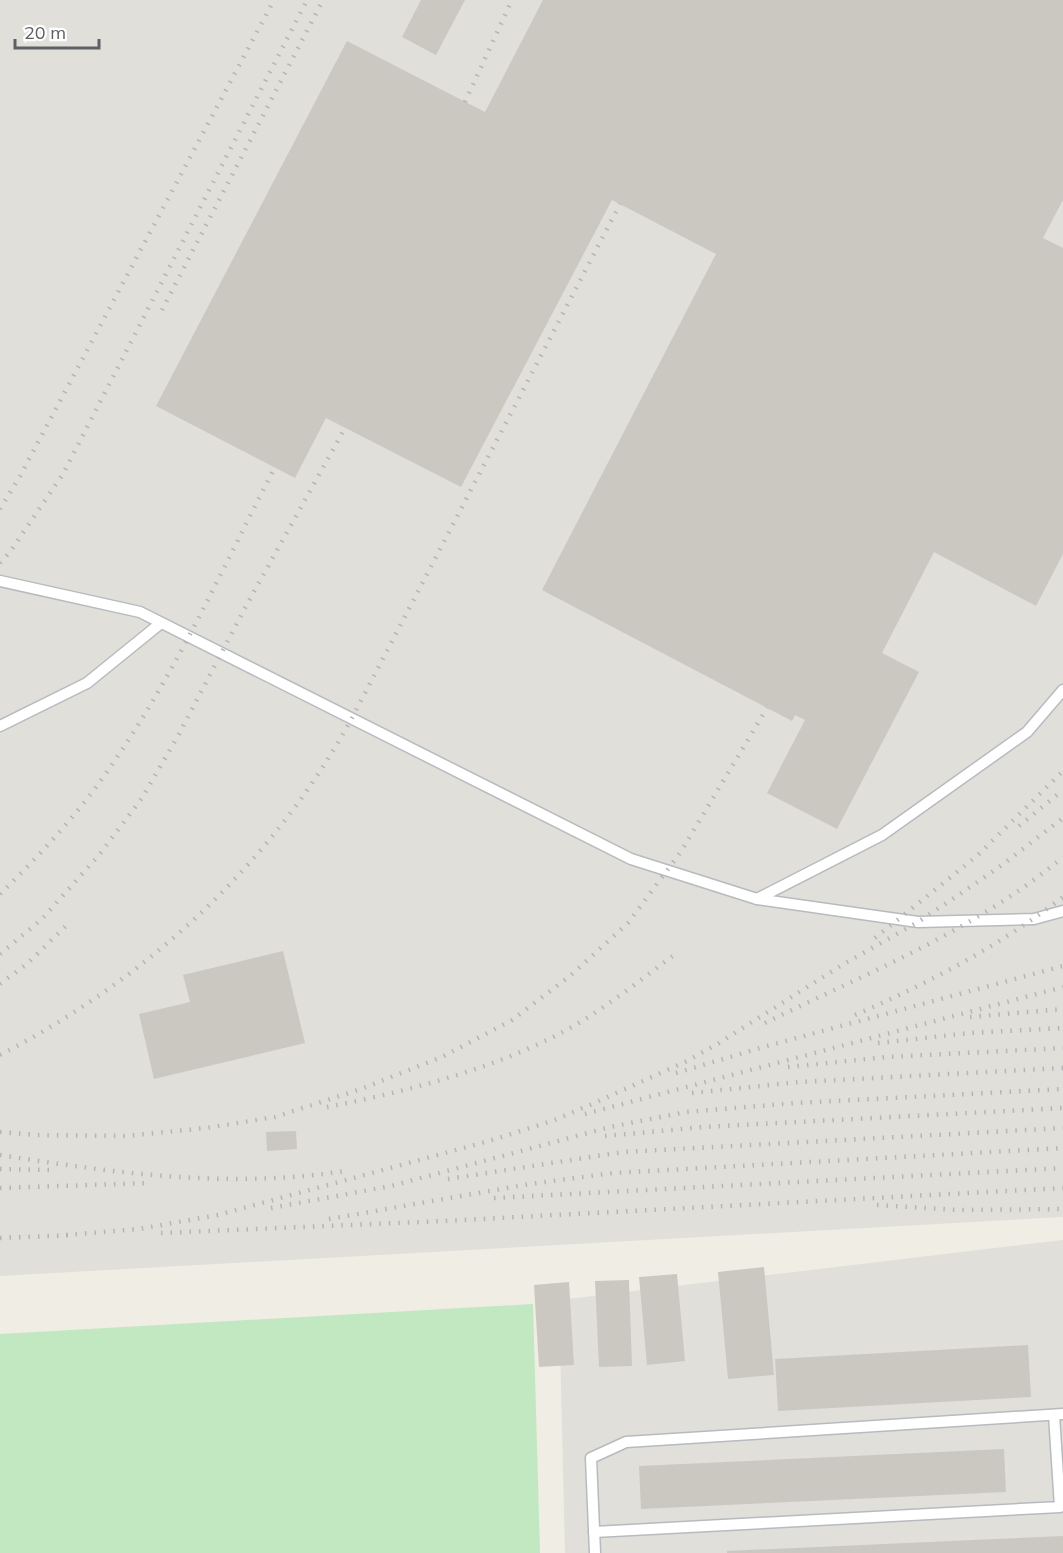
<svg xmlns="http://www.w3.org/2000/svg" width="1063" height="1553" viewBox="0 0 1063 1553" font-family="Mulish,sans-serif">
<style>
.industrial{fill:#e0dfd9}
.green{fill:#c1e8c0}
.building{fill:#cbc8c2}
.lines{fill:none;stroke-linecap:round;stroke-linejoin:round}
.lane-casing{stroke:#b7bbbf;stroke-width:13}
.lane{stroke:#fff;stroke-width:10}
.rail{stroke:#b4b5b6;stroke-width:4.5;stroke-dasharray:1.5 8;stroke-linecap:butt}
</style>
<rect width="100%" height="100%" fill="#f0ede5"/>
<!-- industrial -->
<g class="industrial">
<polygon points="0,0 1063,0 1063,1217 0,1276"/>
<polygon points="1063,1240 1063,1553 565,1553 559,1300"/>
</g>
<!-- green -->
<polygon class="green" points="533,1304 540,1553 0,1553 0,1334"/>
<!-- building -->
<g class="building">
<polygon points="421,0 465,0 436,55 402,37"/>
<polygon points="543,0 1063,0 1063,200 1043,238 1063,248 1063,554 1036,606 934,552 882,653 919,672 837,829 767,793 805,720 795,715 792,721 542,590 716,254 612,200 461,487 326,418 295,478 156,406 347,41 485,112"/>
<polygon points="283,951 305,1043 154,1079 139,1014 190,1002 183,975"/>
<polygon points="296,1131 297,1149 267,1151 266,1132"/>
<polygon points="764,1267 774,1375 728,1379 718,1272"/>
<polygon points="677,1274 685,1361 647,1365 639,1277"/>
<polygon points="629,1280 632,1366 599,1367 595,1281"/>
<polygon points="569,1282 574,1365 539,1367 534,1285"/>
<polygon points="1028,1345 1031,1397 778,1411 775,1359"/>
<polygon points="1004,1449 1006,1492 641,1509 639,1466"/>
<polygon points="1063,1536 1063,1553 727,1553 727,1551"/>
</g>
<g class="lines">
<defs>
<g id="lane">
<polyline points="0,581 140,612 631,859 757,899"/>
<polyline points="1063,690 1027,732 882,835 757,899 918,922 1034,919 1063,911"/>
<polyline points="0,726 87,683 161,623"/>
<polyline points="594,1532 1060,1507 1054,1415"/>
<polyline points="595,1553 591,1458 626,1442 1063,1414"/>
</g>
</defs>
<!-- lane casing -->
<use href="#lane" class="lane-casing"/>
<!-- lane -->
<use href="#lane" class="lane"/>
<!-- rail -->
<g class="rail">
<polyline points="465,102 512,0"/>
<polyline points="162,310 323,0"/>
<polyline points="0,509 20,476 274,0"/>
<polyline points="0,563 10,552 63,474 307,0"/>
<polyline points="1019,826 1063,790"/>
<path d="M 0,894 C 41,854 81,811 113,763 C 177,671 223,567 275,467"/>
<polyline points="875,938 977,856 1063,771"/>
<polyline points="0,954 42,919 99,855 142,798 179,734 246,606 345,428"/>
<polyline points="0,984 28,963 70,922"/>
<path d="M 855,1015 C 929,983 999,946 1063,897"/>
<polyline points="970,1017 1063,1009"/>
<path d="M 765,1023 C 865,974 978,929 1063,857"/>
<polyline points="878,1043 970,1033 1063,1028"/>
<path d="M 0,1055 C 147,979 272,864 352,718 L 620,204"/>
<polyline points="788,1067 887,1057 1063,1048"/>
<polyline points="676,1073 767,1046 1063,966"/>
<polyline points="692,1093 799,1082 1063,1068"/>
<path d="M 327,1107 C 400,1093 482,1072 549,1039 C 595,1017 636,983 677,953"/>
<polyline points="585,1114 1063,987"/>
<polyline points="0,1132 36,1135 126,1136 206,1128 275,1117 361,1089 442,1057 512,1020 570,976 628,923 680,853 767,708"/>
<polyline points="605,1136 703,1127 1063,1108"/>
<path d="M 0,1155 C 116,1173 228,1189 345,1171"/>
<polyline points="0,1169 49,1170"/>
<polyline points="448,1179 623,1152 1063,1128"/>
<polyline points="0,1188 150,1183"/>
<polyline points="494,1198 1063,1168"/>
<polyline points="877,1205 959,1210 1063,1209"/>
<polyline points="271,1208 391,1186 610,1127 686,1112 795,1103 1063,1089"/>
<polyline points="329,1219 530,1184 613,1173 1063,1148"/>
<polyline points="161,1233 444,1221 1063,1188"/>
<polyline points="66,1235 139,1229 218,1215 489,1141 552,1121 590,1105 687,1061 719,1043 842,965 918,922 954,898 998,868 1063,818"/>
<polyline points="0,1238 74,1235"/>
</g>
</g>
<!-- scale -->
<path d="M15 39v9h84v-9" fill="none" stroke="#5c6166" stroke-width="3"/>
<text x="24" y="39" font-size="18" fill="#5c6166" stroke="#ffffff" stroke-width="4.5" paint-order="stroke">20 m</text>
</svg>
